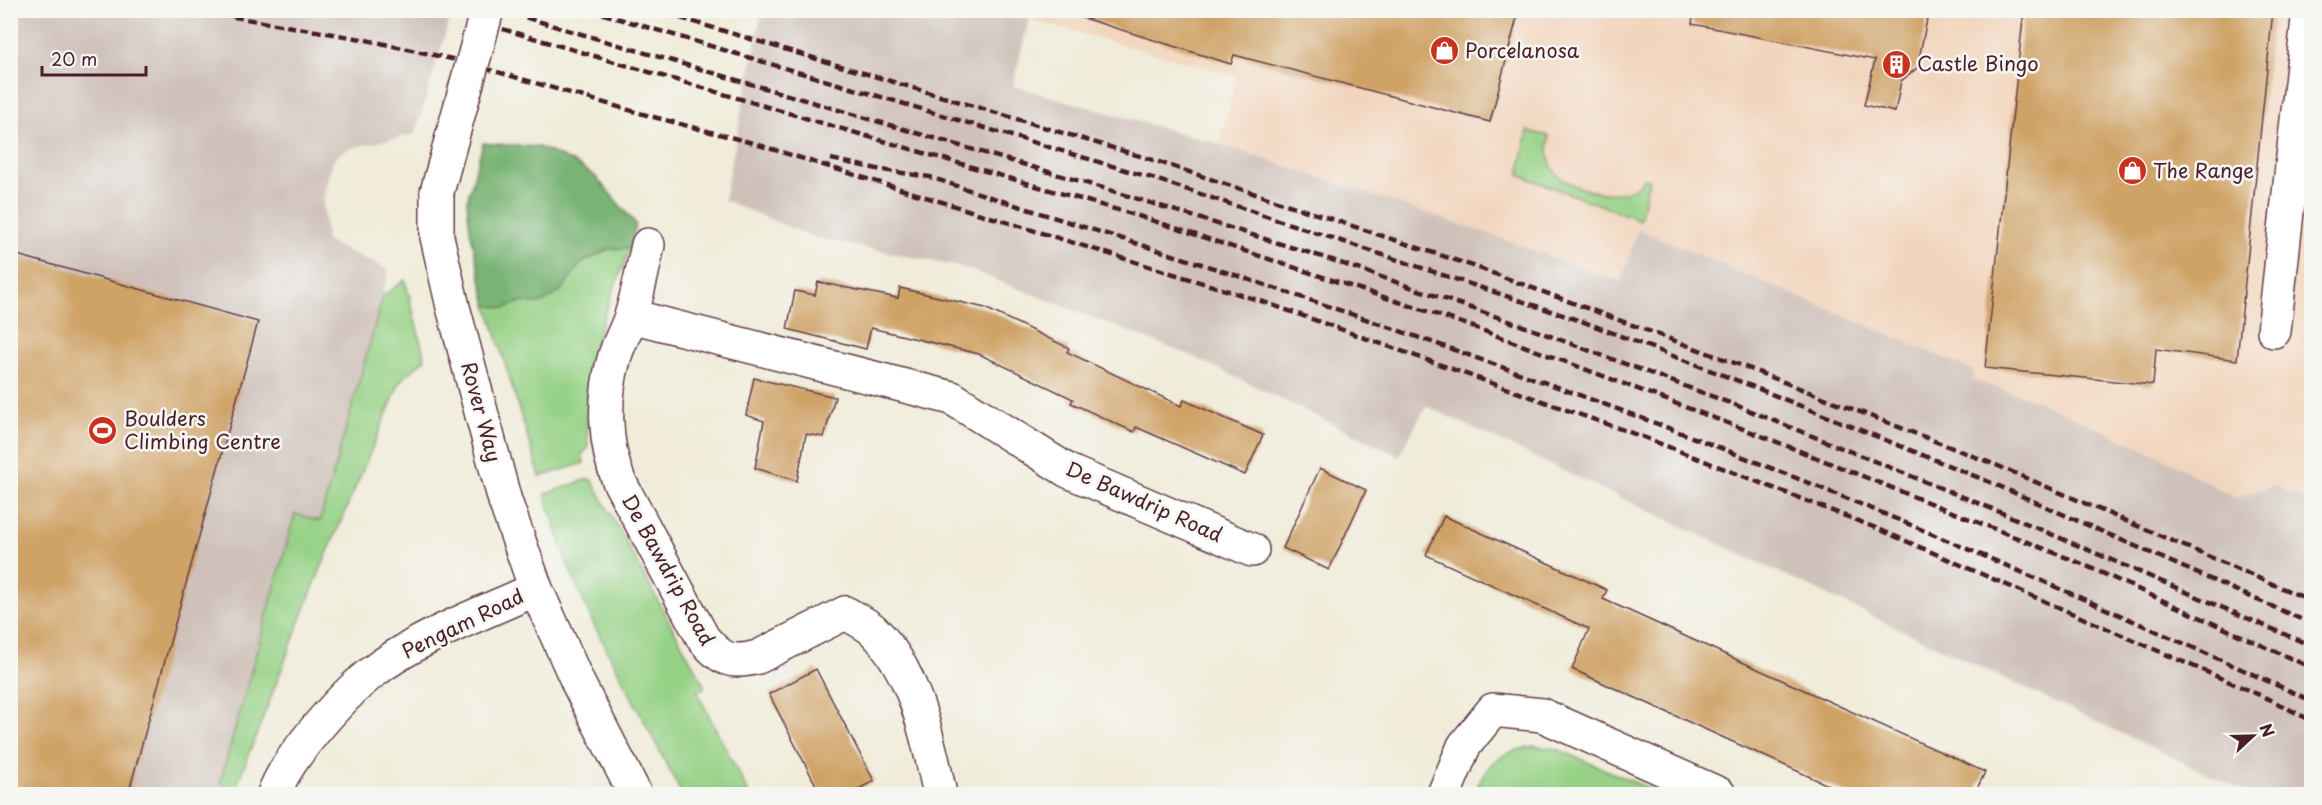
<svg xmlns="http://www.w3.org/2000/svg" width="2322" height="805" viewBox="0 0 2322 805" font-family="'Playpen Sans',sans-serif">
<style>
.built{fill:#f2d5bd}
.industrial{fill:#cfc1ba}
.green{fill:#97d287;stroke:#707859;stroke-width:1.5}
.forest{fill:#79b474;stroke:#626a50;stroke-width:1.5}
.building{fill:#cfa266}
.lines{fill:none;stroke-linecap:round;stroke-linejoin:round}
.minor-casing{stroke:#633e45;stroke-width:36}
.minor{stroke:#fff;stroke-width:33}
.rail{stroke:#4a1f2b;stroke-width:4.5;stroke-dasharray:9 4.5;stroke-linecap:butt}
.minor-bridge-casing{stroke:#633e45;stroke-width:36;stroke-linecap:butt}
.minor-bridge{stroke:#fff;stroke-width:33}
.labels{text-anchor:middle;stroke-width:5;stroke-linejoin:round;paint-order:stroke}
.poi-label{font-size:20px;fill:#4a1f2b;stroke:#f6f6f2;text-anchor:start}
.street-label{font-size:20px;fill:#4a1f2b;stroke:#f6f6f2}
</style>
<rect width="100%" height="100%" fill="#f6f6f2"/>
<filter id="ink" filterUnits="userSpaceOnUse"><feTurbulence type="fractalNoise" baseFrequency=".0167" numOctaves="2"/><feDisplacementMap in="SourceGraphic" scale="12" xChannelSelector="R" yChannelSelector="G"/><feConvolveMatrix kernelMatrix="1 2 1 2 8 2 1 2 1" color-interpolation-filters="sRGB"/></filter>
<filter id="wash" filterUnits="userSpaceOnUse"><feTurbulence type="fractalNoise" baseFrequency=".008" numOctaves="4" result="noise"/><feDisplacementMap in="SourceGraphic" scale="24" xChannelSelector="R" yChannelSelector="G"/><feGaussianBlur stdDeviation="1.35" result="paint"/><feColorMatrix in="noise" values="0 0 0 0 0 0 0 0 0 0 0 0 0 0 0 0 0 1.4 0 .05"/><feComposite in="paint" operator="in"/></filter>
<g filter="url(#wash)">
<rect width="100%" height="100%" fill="#f0ecd9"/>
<!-- built -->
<polygon class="built" points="999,11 2311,11 2311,503 2274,485 2237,498 2162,457 2037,401 1973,380 1973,370 1638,229 1622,282 1495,236 1219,144 1237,76"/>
<!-- industrial -->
<g class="industrial">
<polygon points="999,10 1029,19 1013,86 1219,144 1495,236 1621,282 1638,229 1973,370 1973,380 2037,401 2162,457 2236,498 2274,485 2311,503 2311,794 2250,794 1426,406 1399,456 1192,356 965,268 812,237 724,200 762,11"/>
<polygon points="10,11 452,11 415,134 355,147 344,151 334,159 329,173 323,200 326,241 389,270 320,521 294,514 220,783 235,790 234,794 11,794"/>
</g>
<!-- green -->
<g class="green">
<path d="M 1528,131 L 1549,136 C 1548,148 1547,158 1553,169 C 1565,190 1631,207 1643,178 L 1649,179 L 1640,220 L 1519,175 Z"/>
<path d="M 630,248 C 616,286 598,324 591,364 C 586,392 587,420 588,448 L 582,454 L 584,463 L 540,477 L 487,305 L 505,308 L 520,302 L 542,303 L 561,291 L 580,264 L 608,249 Z"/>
<polygon points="405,280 425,359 401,380 316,580 235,790 220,783 295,514 320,521 383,296"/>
<polygon points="588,479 592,480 705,687 697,692 749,794 682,794 593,623 567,563 545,494"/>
<path d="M 1533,746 L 1557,749 L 1662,794 L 1474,794 C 1488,761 1497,754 1533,746 Z"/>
</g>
<!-- forest -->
<polygon class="forest" points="483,143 539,147 573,162 595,176 636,224 630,248 608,249 580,264 561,291 542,303 520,302 505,308 487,305 470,231 467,201"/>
<g id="blocks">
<!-- building -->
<g class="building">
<polygon points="1081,10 1519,10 1490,122 1234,55 1231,64 1080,17"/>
<polygon points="1694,10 1929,10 1917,68 1901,81 1895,112 1864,105 1875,60 1692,24"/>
<polygon points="2024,10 2273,10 2237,360 2156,349 2153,385 1985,368"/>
<polygon points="10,253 258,322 128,795 10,795"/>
<polygon points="818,282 898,298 900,288 985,308 1069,348 1067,352 1181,406 1184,400 1263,435 1245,475 1136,427 1134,432 1071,403 1073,399 979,354 871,328 866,349 787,329 795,291 815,295"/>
<polygon points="754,378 835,397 824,437 806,434 797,481 755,468 764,421 746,415"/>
<polygon points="1320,468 1366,490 1329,570 1283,548"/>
<polygon points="1444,516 1607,590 1603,599 1985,772 1974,795 1850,795 1572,669 1589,629 1426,555"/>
<polygon points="816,669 874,781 847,795 821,795 769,694"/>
</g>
</g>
</g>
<g filter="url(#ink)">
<use href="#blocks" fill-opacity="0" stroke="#633e45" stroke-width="1.5"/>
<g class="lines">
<defs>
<g id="minor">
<polyline points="437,192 437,237 453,307 505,501 536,589 579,685 635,794"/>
<path d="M 648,245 C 643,268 638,293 631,316 C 626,331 618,344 614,359 C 603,397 604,445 619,481 L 703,638 C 721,660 731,664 758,657 L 845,613 C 854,618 865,623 873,630 C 915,670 928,739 940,794"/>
<polyline points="631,316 952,398 1068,471 1252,550"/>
<polyline points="2274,331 2309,10"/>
<path d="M 274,794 C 282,771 300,748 316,729 C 332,710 350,690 370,674 C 419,636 481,614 536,589"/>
<polyline points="1444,794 1464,746 1493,710 1542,715 1719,794"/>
</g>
</defs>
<!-- minor casing -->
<use href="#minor" class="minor-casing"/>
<!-- minor -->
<use href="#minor" class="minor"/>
<!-- rail -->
<g class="rail">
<polyline points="193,10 362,39 452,59 650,116 749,142 1264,302 1643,437 1876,528 2271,700 2312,721"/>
<polyline points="438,10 1145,218 1471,326 1767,438 2080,563 2312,668"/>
<polyline points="500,10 1103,188 1332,260 1526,327 1738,406 1995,510 2312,646"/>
<polyline points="590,10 1149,177 1584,322 1749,385 1992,483 2312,624"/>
<polyline points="654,10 1153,160 1476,267 1740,365 1996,465 2312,601"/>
<path d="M 831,159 L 882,170 L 930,177 C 1033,212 1138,243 1241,277 C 1380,323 1518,372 1655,423 C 1878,507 2095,603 2312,701"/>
</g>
<defs>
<polyline id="minor-bridge" points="437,192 487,10"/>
</defs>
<!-- minor-bridge casing -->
<use href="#minor-bridge" class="minor-bridge-casing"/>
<!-- minor-bridge -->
<use href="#minor-bridge" class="minor-bridge"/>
</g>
</g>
<!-- icons -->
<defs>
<symbol id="shop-disc" viewBox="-11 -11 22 22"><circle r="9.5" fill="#c8321e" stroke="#f6f6f2"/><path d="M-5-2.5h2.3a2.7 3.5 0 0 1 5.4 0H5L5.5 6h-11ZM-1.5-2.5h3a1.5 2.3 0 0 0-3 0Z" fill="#fff"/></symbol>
<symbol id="building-disc" viewBox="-11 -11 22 22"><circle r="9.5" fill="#c8321e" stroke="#f6f6f2"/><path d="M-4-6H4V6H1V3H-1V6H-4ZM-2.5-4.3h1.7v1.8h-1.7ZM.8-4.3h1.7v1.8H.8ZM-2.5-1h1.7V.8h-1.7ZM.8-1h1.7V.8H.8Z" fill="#fff"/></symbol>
<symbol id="stadium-disc" viewBox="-11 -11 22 22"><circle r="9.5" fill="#c8321e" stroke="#f6f6f2"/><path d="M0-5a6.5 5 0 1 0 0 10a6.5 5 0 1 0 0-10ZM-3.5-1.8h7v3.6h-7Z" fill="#fff"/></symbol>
</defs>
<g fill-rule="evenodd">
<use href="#shop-disc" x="1428" y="34" width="33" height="33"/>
<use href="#building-disc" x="1880" y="48" width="33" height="33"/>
<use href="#shop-disc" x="2116" y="154" width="33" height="33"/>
<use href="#stadium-disc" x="86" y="414" width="33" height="33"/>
</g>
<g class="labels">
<!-- poi labels -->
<g class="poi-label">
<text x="1465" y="58">Porcelanosa</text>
<text x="1917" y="71">Castle Bingo</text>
<text x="2153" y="178">The Range</text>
<text x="124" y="426">Boulders<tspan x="124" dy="23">Climbing Centre</tspan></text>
</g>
<!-- street labels -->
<g class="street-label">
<text transform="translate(481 412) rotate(75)" y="7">Rover Way</text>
<text transform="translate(1144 502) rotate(24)" y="7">De Bawdrip Road</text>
<text transform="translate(668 570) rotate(61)" y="7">De Bawdrip Road</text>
<text transform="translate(463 624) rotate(-26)" y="7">Pengam Road</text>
</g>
</g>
<!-- margin -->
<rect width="2322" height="805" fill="none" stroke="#f6f6f2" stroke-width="36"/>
<!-- north arrow -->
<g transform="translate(2253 736) rotate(68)" stroke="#f6f6f2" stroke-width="4.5" paint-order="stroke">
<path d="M0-4.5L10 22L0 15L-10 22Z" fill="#4a1f2b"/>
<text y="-9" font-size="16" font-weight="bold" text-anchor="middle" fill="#4a1f2b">N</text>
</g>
<!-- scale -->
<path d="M42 66v9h104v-9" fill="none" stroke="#4a1f2b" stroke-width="3"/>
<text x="51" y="66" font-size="18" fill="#4a1f2b" stroke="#f6f6f2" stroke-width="4.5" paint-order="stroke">20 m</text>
</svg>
